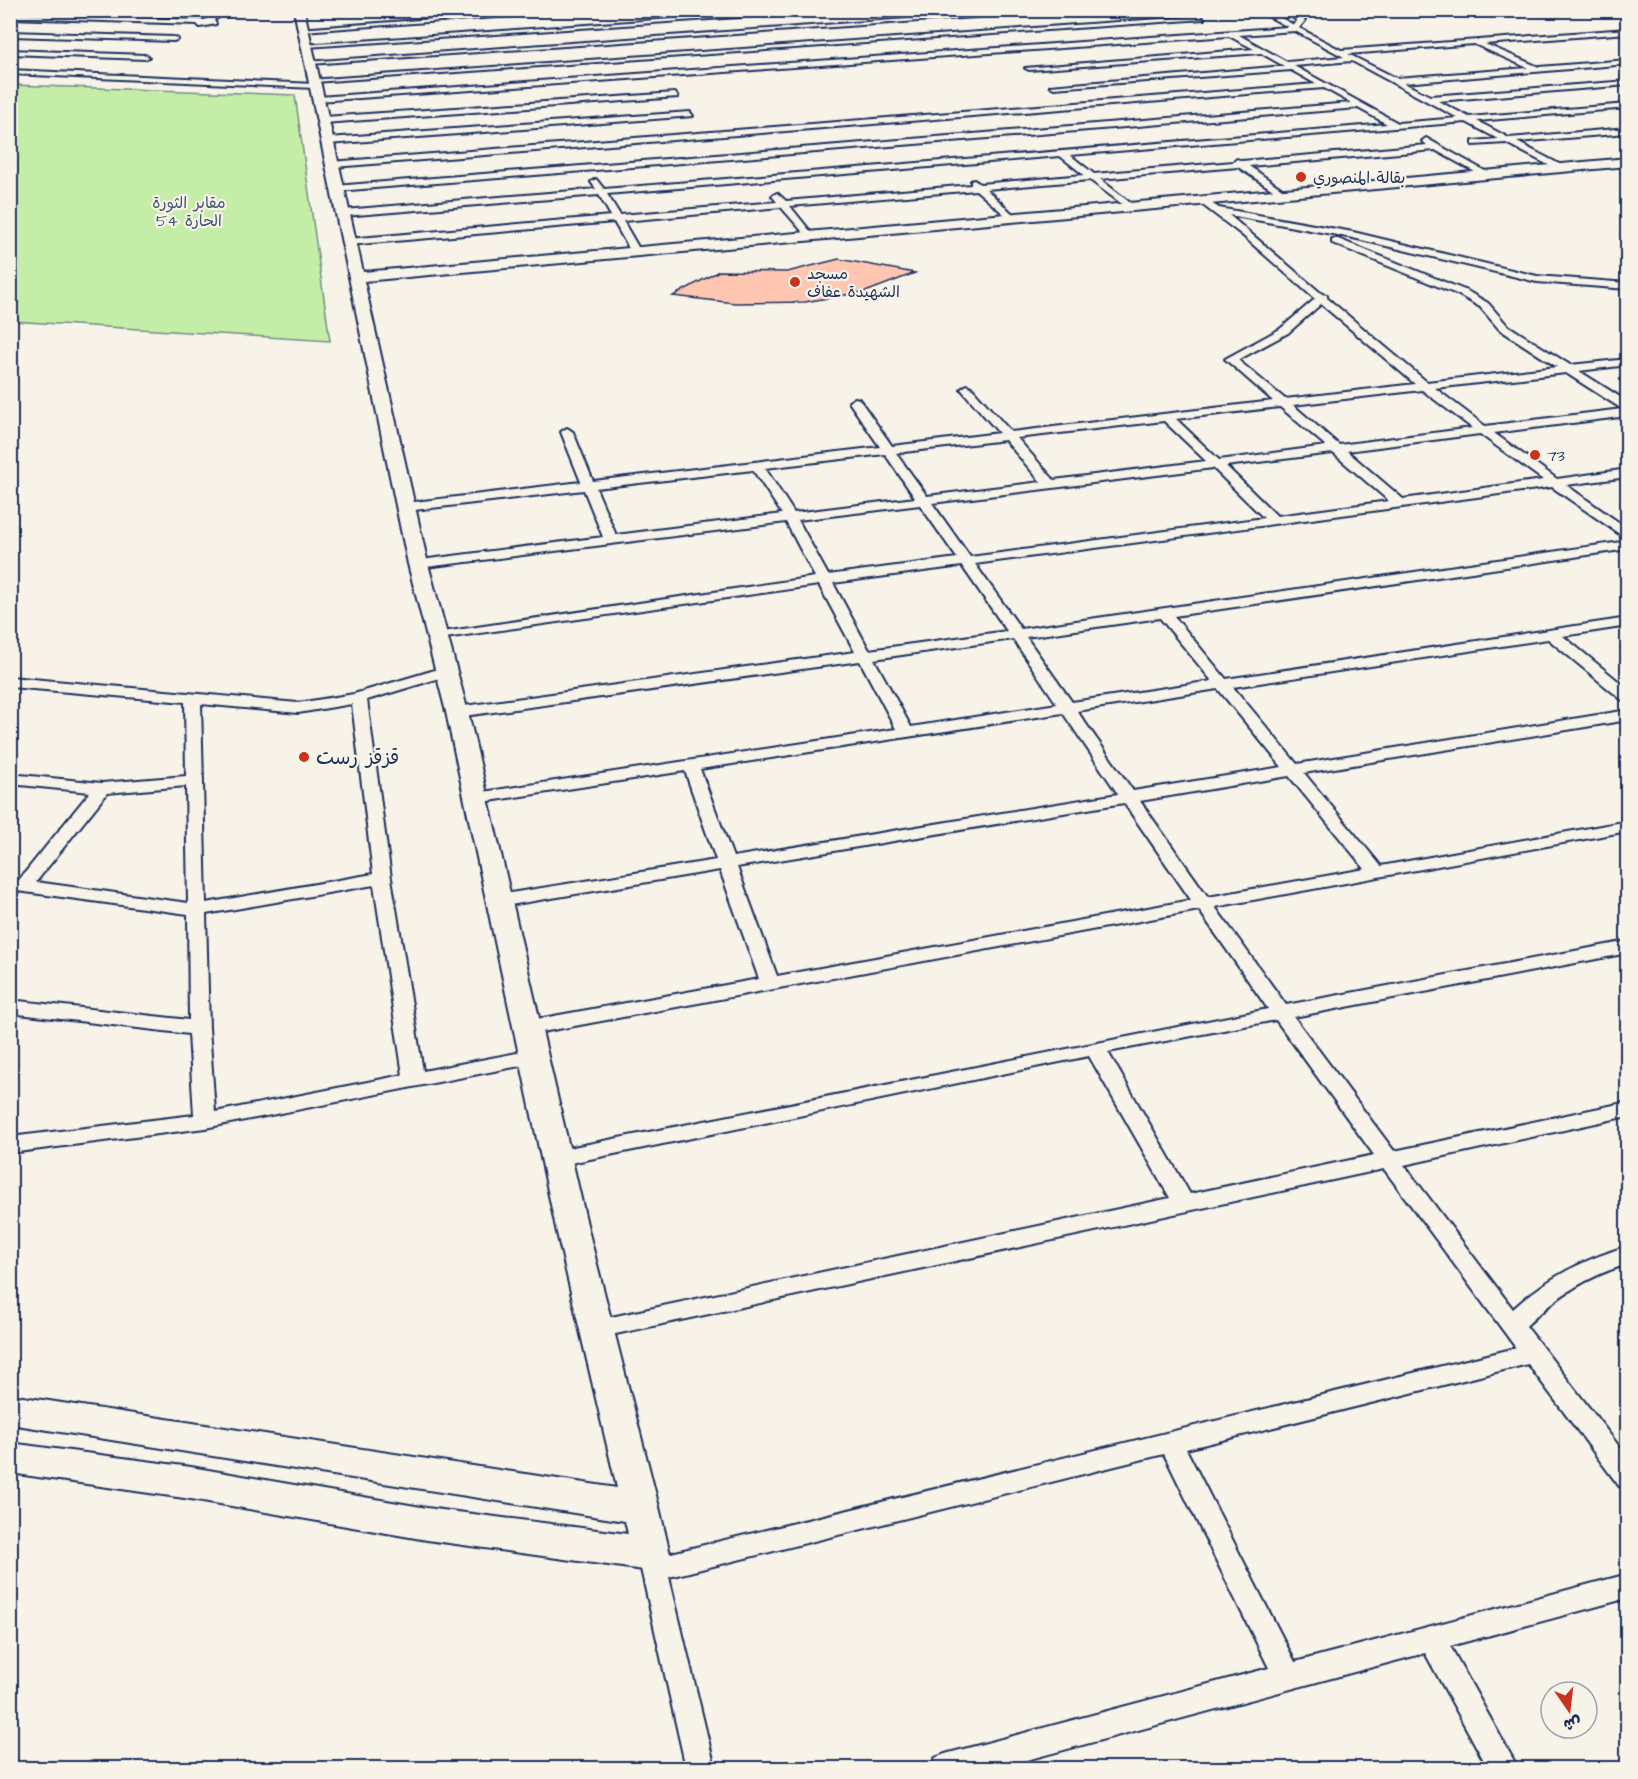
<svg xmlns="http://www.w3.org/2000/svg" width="1638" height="1779" viewBox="0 0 1638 1779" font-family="'Architects Daughter','Playpen Sans Arabic',sans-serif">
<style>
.green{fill:#c4eda8;stroke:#708e83;stroke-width:1.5}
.building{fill:#ffc7b2;stroke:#1b2f5e;stroke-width:1.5}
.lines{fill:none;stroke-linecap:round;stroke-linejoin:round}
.minor-casing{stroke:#1b2f5e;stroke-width:4}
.secondary-casing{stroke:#1b2f5e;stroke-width:4}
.minor{fill:#f7f3e8;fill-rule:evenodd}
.secondary{fill:#f7f3e8;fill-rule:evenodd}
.poi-dot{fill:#c8321e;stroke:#f7f3e8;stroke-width:2}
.labels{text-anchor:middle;stroke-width:4.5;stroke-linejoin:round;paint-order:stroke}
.far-poi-label{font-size:16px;fill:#1b2f5e;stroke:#f7f3e8;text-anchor:start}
.far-park-label{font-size:16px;fill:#3d556d;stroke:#f7f3e8}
.poi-label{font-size:20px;fill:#1b2f5e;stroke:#f7f3e8;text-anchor:start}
</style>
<rect width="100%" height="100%" fill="#f7f3e8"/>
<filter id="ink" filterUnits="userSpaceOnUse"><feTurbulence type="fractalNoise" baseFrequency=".0167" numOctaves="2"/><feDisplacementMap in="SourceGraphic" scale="12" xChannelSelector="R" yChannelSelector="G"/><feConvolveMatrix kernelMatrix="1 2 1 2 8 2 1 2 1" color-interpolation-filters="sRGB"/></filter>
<g filter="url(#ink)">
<!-- green -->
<polygon class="green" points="11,85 295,95 330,341 11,321"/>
<!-- building -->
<polygon class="building" points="839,259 915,273 868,291 805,302 735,303 673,296 719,271 787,272"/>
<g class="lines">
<defs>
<g id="minor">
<polygon points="222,10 231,10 214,20 216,24 200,27 197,24 10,18 10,14 205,20"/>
<polygon points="552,10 594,10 303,31 299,29"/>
<polygon points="799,10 841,10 307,47 303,45"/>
<polygon points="1033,10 1074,10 310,64 306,62"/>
<path d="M 1257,10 L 1266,10 L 1294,25 L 1297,21 L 1284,10 L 1292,10 L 1305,21 L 1299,28 L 1341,50 L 1628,29 L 1628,33 L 1485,44 L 1539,67 L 1628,60 L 1628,64 L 1404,83 L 1430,96 L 1628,81 L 1628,85 L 1438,101 L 1469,117 L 1628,104 L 1628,108 L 1477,121 L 1509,138 L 1628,128 L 1628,133 L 1517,142 L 1563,166 L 1564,168 L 1560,171 L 1506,143 L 1473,145 L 1473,141 L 1498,139 L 1466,122 L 1070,155 L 1094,174 L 1233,162 L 1237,159 L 1242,161 L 1427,145 L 1422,141 L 1426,138 L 1492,175 L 1484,177 L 1435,150 L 1249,166 L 1285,191 L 1287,193 L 1282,196 L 1238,167 L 1100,179 L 1133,205 L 1133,209 L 1130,210 L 1090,180 L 986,189 L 1015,216 L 1017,218 L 1012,221 L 976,190 L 790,206 L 814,236 L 809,239 L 781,207 L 623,221 L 641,252 L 636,255 L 631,252 L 614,222 L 348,245 L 343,242 L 348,239 L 611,216 L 599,195 L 344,216 L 339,213 L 344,210 L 596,189 L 591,182 L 596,179 L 604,189 L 1387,124 L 1358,108 L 338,191 L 333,188 L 335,186 L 1351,103 L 1324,88 L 334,167 L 331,166 L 331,162 L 1316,84 L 1291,70 L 1054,88 L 1050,86 L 1284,66 L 1261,53 L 1029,70 L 1025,68 L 1254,49 L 1229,36 L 318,101 L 314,99 L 318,97 L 1288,27 ZM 1295,31 L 1344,57 L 1287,62 L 1239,35 ZM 1474,44 L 1528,68 L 1396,78 L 1348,54 ZM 1352,61 L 1458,118 L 1398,123 L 1294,66 ZM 1060,156 L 1084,175 L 980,184 L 974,180 L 971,181 L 971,185 L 786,201 L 777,193 L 772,196 L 777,202 L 620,215 L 607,194 Z"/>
<polygon points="1202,16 1204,19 314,82 310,80"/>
<polygon points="10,32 174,37 178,39 174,41 10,36"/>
<polygon points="10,50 145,55 149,57 145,59 10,54"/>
<polygon points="10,70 315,84 319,86 315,88 10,74"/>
<polygon points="675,93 678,97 324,123 320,120 324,117"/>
<polygon points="690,112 693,116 328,144 324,141 328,138"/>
<path d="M 1203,198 L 1219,208 L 1353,232 L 1537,276 L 1628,283 L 1628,289 L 1537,282 L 1353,238 L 1229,215 L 1322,294 L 1327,295 L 1327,298 L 1427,382 L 1557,367 L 1499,329 L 1480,307 L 1459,295 L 1332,243 L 1332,239 L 1338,239 L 1467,291 L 1488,303 L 1507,325 L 1570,365 L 1628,359 L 1628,365 L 1579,371 L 1628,402 L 1628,416 L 1494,433 L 1557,479 L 1628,469 L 1628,477 L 1566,485 L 1628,529 L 1628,540 L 1552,487 L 975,564 L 1021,629 L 1628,541 L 1628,549 L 1174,616 L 1226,679 L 1628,618 L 1628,626 L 1563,636 L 1628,689 L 1628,702 L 1622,700 L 1548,639 L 1233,687 L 1297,764 L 1628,710 L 1628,720 L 1304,773 L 1381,866 L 1628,821 L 1628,831 L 1215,907 L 1286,1005 L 1628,941 L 1628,953 L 1294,1017 L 1394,1151 L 1628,1102 L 1628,1116 L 1404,1165 L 1513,1309 C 1548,1277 1583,1260 1628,1246 L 1628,1264 C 1587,1276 1557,1296 1526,1326 L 1628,1458 L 1628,1489 L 1619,1486 L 1528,1364 L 1186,1449 L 1295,1662 L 1628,1574 L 1628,1598 L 1450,1646 L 1518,1768 L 1488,1768 L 1425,1653 L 997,1768 L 931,1768 L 935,1758 L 945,1754 L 1269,1668 L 1164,1454 L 669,1577 L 715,1768 L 686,1768 L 641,1569 L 639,1559 L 643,1551 L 652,1547 L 661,1551 L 663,1555 L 1516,1348 L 1384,1169 L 597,1338 L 589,1336 L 585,1329 L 589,1322 L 597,1320 L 1170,1198 L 1089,1056 L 556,1166 L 548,1164 L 545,1158 L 548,1152 L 1268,1009 L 1199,910 L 526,1035 L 519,1033 L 516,1028 L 519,1023 L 526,1021 L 759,979 L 720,870 L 498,907 L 489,901 L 498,895 L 716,860 L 685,771 L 476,803 L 468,798 L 470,794 L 896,729 L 860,661 L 457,717 L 451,715 L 449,712 L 451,709 L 457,707 L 855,652 L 819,585 L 431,640 L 429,637 L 431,634 L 436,633 L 815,577 L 786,522 L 418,568 L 413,567 L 413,561 L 603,537 L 584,490 L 406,511 L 399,507 L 406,503 L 581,482 L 561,432 L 567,428 L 573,432 L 593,481 L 880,447 L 849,402 L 855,398 L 859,399 L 892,446 L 999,433 L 961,389 L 967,385 L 971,387 L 1011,432 L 1273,401 L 1225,359 L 1280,329 L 1315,299 L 1242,235 L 1200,203 L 1200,199 ZM 1321,304 L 1415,384 L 1285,399 L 1238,360 L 1288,333 ZM 1566,373 L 1622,409 L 1485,426 L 1435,388 ZM 1422,390 L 1472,428 L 1339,445 L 1293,405 ZM 1280,407 L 1326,446 L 1219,460 L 1176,419 ZM 1164,421 L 1206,461 L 1054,480 L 1017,438 ZM 1480,434 L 1543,480 L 1403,499 L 1347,451 ZM 1005,440 L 1041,482 L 927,496 L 896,453 ZM 1333,453 L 1389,501 L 1277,516 L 1226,466 ZM 885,454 L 915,498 L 794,513 L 765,468 ZM 1213,468 L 1264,518 L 970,557 L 932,503 ZM 753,470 L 782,514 L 616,535 L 596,488 ZM 920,505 L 957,558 L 828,575 L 798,520 ZM 962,566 L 1007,631 L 869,650 L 833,583 ZM 1160,618 L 1212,681 L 1072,702 L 1026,637 ZM 1013,639 L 1057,704 L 911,727 L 874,659 ZM 1218,689 L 1282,767 L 1133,791 L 1077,711 ZM 1063,713 L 1118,794 L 733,857 L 700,769 ZM 1289,776 L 1365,869 L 1208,897 L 1140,801 ZM 1124,803 L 1191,900 L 777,976 L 737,867 ZM 1276,1020 L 1374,1155 L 1190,1194 L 1108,1052 Z"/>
<path d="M 445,667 L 453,672 L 450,675 L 367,700 L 391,878 L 423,1071 L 533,1050 L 540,1052 L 543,1057 L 540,1062 L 205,1128 L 10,1153 L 10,1137 L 194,1115 L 189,1034 L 10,1013 L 10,1000 L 189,1020 L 188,914 L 10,890 L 10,879 L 19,880 L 90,792 L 10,784 L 10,774 L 102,783 L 186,776 L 185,702 L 10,687 L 10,677 L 298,703 L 354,694 ZM 201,704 L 298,713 L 352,704 L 373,874 L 206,903 ZM 186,786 L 188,903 L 36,882 L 107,793 ZM 374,885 L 403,1075 L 215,1112 L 209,1028 L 206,914 Z"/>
</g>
<polygon id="secondary" points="294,10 304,10 363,272 1628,158 1628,166 364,281 428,564 468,712 589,1233 659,1507 670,1554 664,1566 651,1571 427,1540 191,1499 10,1473 10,1443 191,1467 427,1508 628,1534 625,1521 10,1424 10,1395 617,1488 557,1233 446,712 408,564"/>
</defs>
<!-- minor casing -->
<use href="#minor" class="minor-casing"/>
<!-- secondary casing -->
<use href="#secondary" class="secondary-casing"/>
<!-- minor -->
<use href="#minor" class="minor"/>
<!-- secondary -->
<use href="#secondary" class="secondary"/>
</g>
</g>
<!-- markers -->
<g class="poi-dot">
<circle cx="1301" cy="177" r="6"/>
<circle cx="795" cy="282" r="6"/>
<circle cx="1535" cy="455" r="6"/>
<circle cx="304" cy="757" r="6"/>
</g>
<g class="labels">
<!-- far-poi labels -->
<g class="far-poi-label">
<text x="1313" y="183">بقالة المنصوري</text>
<text x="807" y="279">مسجد<tspan x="807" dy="18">الشهيدة عفاف</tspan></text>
<text x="1547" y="461">73</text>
</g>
<!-- far-park labels -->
<g class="far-park-label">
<text x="189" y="208">مقابر الثورة<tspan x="189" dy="18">الحارة 54</tspan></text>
</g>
<!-- poi labels -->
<g class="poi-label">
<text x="316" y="764">قزقز رست</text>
</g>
</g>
<!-- margin -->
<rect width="1638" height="1779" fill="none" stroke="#f7f3e8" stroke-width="36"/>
<rect x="18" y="18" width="1602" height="1743" fill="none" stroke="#1b2f5e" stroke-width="2" filter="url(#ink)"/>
<!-- north arrow -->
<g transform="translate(1569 1710) rotate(166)"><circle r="28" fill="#f7f3e8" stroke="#9fa5b1" stroke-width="1.5"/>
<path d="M0-4.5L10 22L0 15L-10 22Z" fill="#c8321e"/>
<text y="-9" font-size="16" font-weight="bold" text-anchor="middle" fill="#1b2f5e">ش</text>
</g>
</svg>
